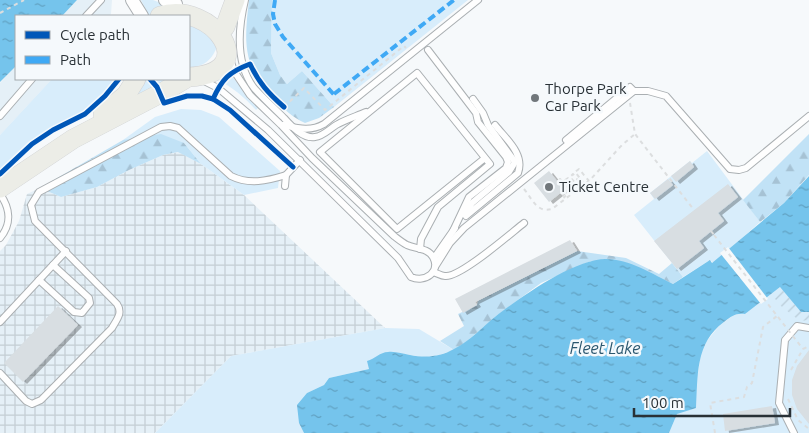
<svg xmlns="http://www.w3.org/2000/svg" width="809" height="433" viewBox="0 0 809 433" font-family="Ubuntu,sans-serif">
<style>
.built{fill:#e5f0f7}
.industrial{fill:url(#industrial-grid)}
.green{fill:#d8edfb}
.forest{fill:url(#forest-firs)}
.garden{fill:url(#garden-furrows)}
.water{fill:url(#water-ripples)}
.pier{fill:#f6f9fb}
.building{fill:#d8dee2;filter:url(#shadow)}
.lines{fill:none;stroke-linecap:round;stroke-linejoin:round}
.service-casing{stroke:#aaafb2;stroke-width:8}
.minor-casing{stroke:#aaafb2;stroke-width:14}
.primary-casing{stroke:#d1d3d5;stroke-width:20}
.path{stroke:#dcdedf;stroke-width:2;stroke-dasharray:4 4;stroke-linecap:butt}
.service{stroke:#fefefe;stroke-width:6}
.minor{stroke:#fefefe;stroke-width:12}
.primary{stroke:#ecede7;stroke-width:19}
.path-bridge{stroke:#dcdedf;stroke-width:2;stroke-dasharray:4 4;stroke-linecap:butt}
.quiet{stroke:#3fa9f5;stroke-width:4;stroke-dasharray:8 4;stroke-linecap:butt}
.cycleway-casing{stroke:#f5f9fc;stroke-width:8}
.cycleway{stroke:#0057b8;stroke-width:5}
.poi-dot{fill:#71777b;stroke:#f5f9fc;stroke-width:2}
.labels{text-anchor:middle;stroke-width:5;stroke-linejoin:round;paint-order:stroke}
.poi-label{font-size:15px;fill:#293136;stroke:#f5f9fc;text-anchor:start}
.water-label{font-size:16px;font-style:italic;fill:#2b576f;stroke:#f5f9fc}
</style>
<defs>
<pattern id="industrial-grid" width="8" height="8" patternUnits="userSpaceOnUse" patternTransform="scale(1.25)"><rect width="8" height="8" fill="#e5f0f7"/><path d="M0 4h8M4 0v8" fill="none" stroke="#c4ced4"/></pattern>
<pattern id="forest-firs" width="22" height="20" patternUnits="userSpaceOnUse" patternTransform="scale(1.25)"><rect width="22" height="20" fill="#c1e2f6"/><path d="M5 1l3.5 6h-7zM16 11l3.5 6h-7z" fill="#a6c2d4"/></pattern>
<pattern id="garden-furrows" width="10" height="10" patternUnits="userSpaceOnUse" patternTransform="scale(1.25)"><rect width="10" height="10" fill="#d8edfb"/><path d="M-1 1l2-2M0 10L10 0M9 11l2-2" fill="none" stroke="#b9ccd8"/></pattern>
<pattern id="water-ripples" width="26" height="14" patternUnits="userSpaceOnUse" patternTransform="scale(1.25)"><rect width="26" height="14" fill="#75c4ec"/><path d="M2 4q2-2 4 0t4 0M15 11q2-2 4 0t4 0" fill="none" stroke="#60a0c0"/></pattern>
<filter id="shadow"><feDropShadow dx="4" dy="2" stdDeviation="0" flood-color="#0004"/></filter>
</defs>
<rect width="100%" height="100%" fill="#f6f9fb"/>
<!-- built -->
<g class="built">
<polygon points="77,0 112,0 111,14 109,16 62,16"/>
<polygon points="16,65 16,79 52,79 0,135 0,83"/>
</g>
<!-- industrial -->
<polygon class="industrial" points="179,152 201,164 244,195 385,328 231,356 155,433 0,433 0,251 6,245 19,221 27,194 40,188 61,197 97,187 129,170 163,155"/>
<!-- green -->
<g class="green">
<polygon points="141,0 153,0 166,5 154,16 149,16"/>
<polygon points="272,0 468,0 334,107 302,71 287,84 280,75 271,53"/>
<path d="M 194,12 L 217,47 C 211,61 204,66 189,68 L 189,16 Z"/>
<path d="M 229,67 L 232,76 L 258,108 L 256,110 C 244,97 233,87 217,80 Z"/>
<polygon points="52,79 118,79 105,96 85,114 53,130 32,144 0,173 0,135"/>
<polygon points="146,79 170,79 130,102"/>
<polygon points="181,109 201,110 219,117 280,171 278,188 244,195 201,164 184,143 123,140 155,117"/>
<polygon points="707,151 760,222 730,249 767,296 780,287 801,312 809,312 809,433 669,433 677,414 698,373 702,347 719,326 736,313 745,314 759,302 710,260 683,277 634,215 654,199 650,193 690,161 692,163"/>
<path d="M 385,328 L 419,329 L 454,350 C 445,353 436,357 427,357 C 405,357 379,341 369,369 L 329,378 L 324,385 L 307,393 L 299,423 L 304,433 L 155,433 L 231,356 Z"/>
</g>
<!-- forest -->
<g class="forest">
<path d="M 249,0 L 272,0 L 271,53 L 280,75 L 287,84 L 302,71 L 334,107 L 319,118 L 305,123 C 292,117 285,110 275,100 C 242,67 244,43 249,0 Z"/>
<polygon points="161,134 184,143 201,164 178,152 163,155 129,170 97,187 61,197 40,188 123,140"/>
<polygon points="809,134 809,175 784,203 760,222 743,200"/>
<polygon points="577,251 626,258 659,274 672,263 683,277 673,284 647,271 591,261 541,283 496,316 466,342 454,350 440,341 464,326 458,314 477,305 478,301"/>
</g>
<!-- garden -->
<polygon class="garden" points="780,287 801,312 809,312 809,320 800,321 782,307 771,294"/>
<!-- water -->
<g class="water">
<polygon points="0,0 77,0 62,16 16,16 16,66 0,82"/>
<path d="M 809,176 L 809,312 L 801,312 L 780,287 L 745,314 C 735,313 732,316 724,322 C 695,343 698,376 696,408 L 677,414 L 669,433 L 304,433 L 299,423 L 297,405 L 307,393 L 324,385 L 329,378 L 369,369 L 367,361 C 375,359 380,352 388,352 C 395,351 403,354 410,355 C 426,358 440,357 454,349 C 470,341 482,327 496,316 C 521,297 574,259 606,259 C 629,259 653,274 673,284 L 710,260 L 712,263 L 784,203 Z"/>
</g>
<!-- pier -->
<polygon class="pier" points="728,247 768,299 761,304 720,253"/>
<!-- building -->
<g class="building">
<polygon points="690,161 694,167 676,182 671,176"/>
<polygon points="549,171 564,190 549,202 534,183"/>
<polygon points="668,179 673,185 655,199 650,193"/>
<polygon points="728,184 738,197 718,213 724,221 699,241 704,248 677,269 654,241"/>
<polygon points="570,240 577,251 475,302 477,305 463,313 455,299"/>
<polygon points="58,306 78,325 23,382 4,363"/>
<polygon points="809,350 809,424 797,409 792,395 792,380 797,366"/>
<polygon points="772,406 775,423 725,431 723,414"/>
</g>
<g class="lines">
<defs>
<g id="service">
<path d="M 245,0 C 238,29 235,63 254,88 C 263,98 274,108 284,118 C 291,126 303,139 315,137 C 324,136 330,128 338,124 C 347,119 357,116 366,112"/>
<polyline points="86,16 101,0"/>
<polyline points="428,50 476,113 478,122 506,157 508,162 506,168 469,197 453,231"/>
<path d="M 202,80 L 218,88 L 268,130 L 398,258 L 411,277 C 425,283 441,272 433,257 C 428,248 416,249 407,245 C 403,243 398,239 394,236 L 312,158 L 281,125 L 250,95 L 234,71 L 230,59"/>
<polyline points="0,116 32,79"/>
<path d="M 283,125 C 297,128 310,132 324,124 L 478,0"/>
<polyline points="566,140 630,87 634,91"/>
<polyline points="285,186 286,175 300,160"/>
<path d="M 0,194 C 10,208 12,224 0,238"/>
<polyline points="465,213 472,203 509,172 515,162 488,125 483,113 473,99"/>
<path d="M 466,216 L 518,173 C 525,154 506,139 495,125"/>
<polyline points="420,249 421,239 438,207 490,164 417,73 320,152 397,229 485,158"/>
<polyline points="434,258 455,228"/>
<polyline points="435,267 450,243 464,228 634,91 648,91 666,96 730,169 739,170 746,168 809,116"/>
<path d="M 433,272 C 437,273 441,276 445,276 C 460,278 510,234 524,223"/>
<polyline points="39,280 74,312 82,313 90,303 89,298 53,265"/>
<polyline points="0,322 66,251"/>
<path d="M 0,373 L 26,401 L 32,404 L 41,400 L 112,328 C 117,319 123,313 117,304 L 35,221 L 31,205 L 39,192 L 161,127 L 170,126 L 178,128 L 231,176 C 249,185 267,181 286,175"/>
<polyline points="794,433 779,403 785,340 797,326 809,328"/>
</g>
<g id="minor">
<polyline points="132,0 142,16"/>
<polyline points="165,0 176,4"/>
</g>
<g id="primary">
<path d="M 160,16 C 213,0 264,73 189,77"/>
<polyline points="225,27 235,0"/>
<polyline points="103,114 126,95 136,79"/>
<polyline points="0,188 73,139 165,91 185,79"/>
</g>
</defs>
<!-- service casing -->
<use href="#service" class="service-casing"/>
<!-- minor casing -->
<use href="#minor" class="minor-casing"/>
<!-- primary casing -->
<use href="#primary" class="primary-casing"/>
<!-- path -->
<g class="path">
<polyline points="0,13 24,0"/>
<polyline points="630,103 635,134 694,210"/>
<polyline points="284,107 304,88 325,110 404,46 406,48"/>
<polyline points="557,181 564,189 566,188 559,180 560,179 571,191 573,190 565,180 568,178 576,187 578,186 570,177 573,174 581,184 583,182 575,172 579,169 589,181"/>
<path d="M 524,189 C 533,200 537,213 552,209 L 590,180 L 622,145 L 635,134"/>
<polyline points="561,192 563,195 567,191 569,193 564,197 566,200"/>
<polyline points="711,231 714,235"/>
<polyline points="791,370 803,349 809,346"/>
<polyline points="788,399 798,420 809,429"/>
<polyline points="715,433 710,403 744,397 747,387 752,383 763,327 777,316"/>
</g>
<!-- service -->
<use href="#service" class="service"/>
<!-- minor -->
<use href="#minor" class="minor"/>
<!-- primary -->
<use href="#primary" class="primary"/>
<!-- path-bridge -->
<polyline class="path-bridge" points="714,235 803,349"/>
<!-- quiet -->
<g class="quiet">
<polyline points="275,0 273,14 275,24 283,37 336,97"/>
<polyline points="334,94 454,0"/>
</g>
<defs>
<g id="cycleway">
<polyline points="150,79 157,87 164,103 187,96 202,96 213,99 230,110 293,167"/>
<path d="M 213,99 C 222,79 229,72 250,64 C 259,83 268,93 284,107"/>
<polyline points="0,174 32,144 53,130 85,114 105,96 119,79"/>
</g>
</defs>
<!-- cycleway casing -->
<use href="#cycleway" class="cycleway-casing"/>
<!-- cycleway -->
<use href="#cycleway" class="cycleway"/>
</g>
<!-- markers -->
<g class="poi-dot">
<circle cx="535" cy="98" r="5"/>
<circle cx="549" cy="187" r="5"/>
</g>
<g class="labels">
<!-- poi labels -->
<g class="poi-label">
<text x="545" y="94">Thorpe Park<tspan x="545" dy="17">Car Park</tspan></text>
<text x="559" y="192">Ticket Centre</text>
</g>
<!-- water labels -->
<g class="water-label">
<text x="605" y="354">Fleet Lake</text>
</g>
</g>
<!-- legend -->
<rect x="15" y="15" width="175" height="65" fill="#f5f9fc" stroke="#a3a9ad"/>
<rect x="25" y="31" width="25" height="8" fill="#0057b8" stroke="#a3a9ad"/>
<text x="60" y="40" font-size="15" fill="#293136">Cycle path</text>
<rect x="25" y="56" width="25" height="8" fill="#3fa9f5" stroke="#a3a9ad"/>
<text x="60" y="65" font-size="15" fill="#293136">Path</text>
<!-- scale -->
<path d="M634 408v8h156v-8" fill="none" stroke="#293136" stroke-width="2.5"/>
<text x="642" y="408" font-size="15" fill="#293136" stroke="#f5f9fc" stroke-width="4" paint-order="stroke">100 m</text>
</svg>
